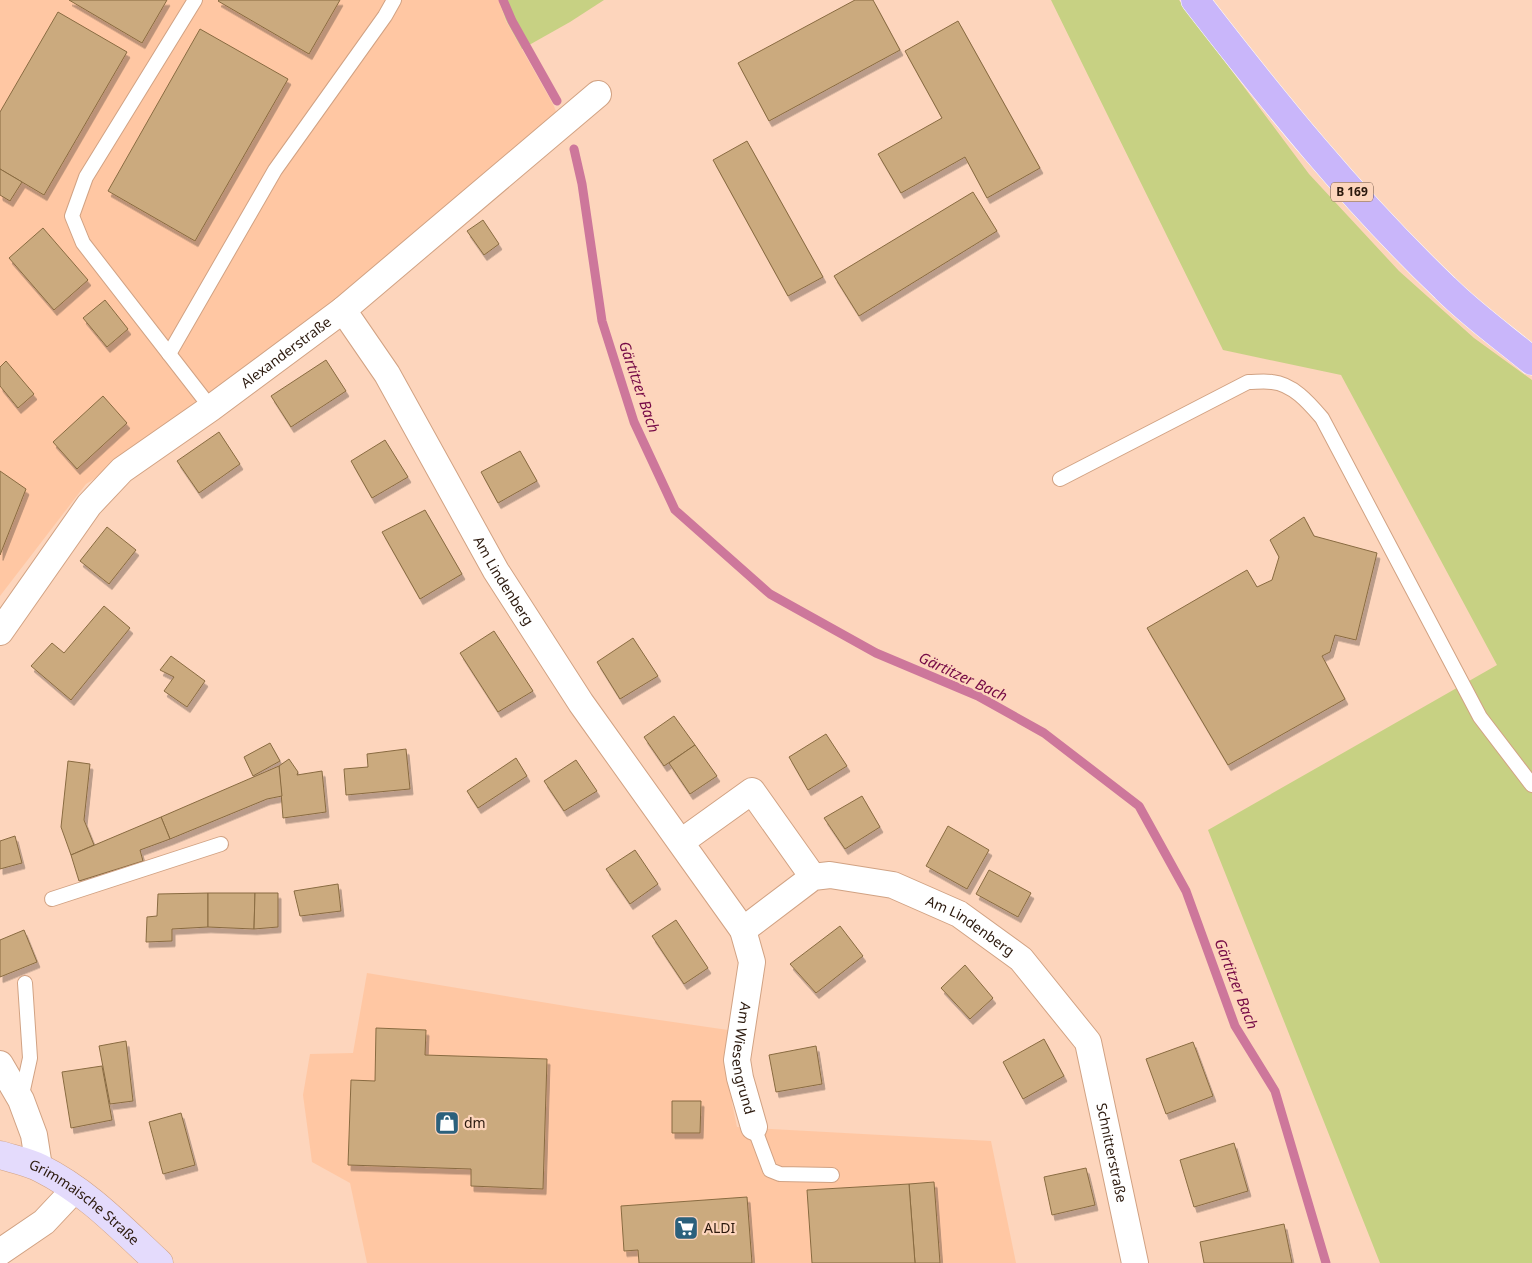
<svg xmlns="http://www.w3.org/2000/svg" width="1532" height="1263" viewBox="0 0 1532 1263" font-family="'Noto Sans',sans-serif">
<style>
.built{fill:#ffc7a3}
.green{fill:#c7d183}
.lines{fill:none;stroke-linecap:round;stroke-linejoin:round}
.stream{stroke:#cd779b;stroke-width:9}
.building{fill:#cbaa7e;stroke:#896b41;filter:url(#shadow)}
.service-casing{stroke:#d1a283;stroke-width:16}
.minor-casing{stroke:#d1a283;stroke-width:28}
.secondary-casing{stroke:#d1a283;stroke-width:29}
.primary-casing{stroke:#fff;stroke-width:29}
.service{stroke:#fff;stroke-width:14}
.minor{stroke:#fff;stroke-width:26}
.secondary{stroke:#e4dbfc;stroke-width:28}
.primary{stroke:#c9b6fa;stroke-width:28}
.labels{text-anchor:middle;stroke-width:4.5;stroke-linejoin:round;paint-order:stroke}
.shield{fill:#fdd5bc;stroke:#6a5142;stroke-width:1}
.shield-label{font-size:12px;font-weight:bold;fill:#2b190d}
.street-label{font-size:14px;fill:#2b190d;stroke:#fdd5bc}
.poi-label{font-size:14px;fill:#2b190d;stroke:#fdd5bc;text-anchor:start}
.water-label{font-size:15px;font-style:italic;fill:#750945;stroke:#fdd5bc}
</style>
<defs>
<filter id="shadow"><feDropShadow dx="3" dy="5.5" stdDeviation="0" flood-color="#0004"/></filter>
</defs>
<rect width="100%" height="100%" fill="#fdd5bc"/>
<!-- built -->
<g class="built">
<polygon points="0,0 499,0 506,21 553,104 560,121 328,315 176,427 86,484 0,596"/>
<polygon points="367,973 584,1009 728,1030 732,1103 737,1127 991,1141 1016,1263 367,1263 350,1183 312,1162 303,1095 310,1054 353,1053"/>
</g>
<!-- green -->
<g class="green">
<polygon points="499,0 604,0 570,22 522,49 506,20"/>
<polygon points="1051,0 1179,0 1309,174 1399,271 1474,338 1532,380 1532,1263 1380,1263 1208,830 1497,665 1341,375 1223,350"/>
</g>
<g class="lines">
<!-- stream -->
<g class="stream">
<polyline points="503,0 512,21 557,101"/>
<polyline points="574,149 582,184 602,321 634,422 675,510 770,594 876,653 978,696 1044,733 1139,806 1186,891 1235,1026 1275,1091 1326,1263"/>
</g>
</g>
<!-- building -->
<g class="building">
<polygon points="69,0 167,0 142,43"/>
<polygon points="219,0 340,0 309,54 218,1"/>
<polygon points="855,0 873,0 900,50 769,121 738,63"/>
<polygon points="58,12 127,52 44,195 0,169 0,112"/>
<polygon points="958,21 1040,168 987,198 965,157 901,193 878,154 942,118 905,51"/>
<polygon points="200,29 288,79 195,241 108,191"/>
<polygon points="747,141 823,277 788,296 713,160"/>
<polygon points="0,169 22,182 10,201 0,195"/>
<polygon points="973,192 997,231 859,316 834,276"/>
<polygon points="483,220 499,244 484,255 467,231"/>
<polygon points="43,228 88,280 54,310 9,258"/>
<polygon points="105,300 128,329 107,347 83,318"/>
<polygon points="326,360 346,391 291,427 271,396"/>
<polygon points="6,361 34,394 18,408 0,386 0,367"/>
<polygon points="103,396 127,423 77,469 53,442"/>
<polygon points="219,432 240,464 199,493 177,461"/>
<polygon points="385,440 408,477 372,498 351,461"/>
<polygon points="520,451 537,481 498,503 481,472"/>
<polygon points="0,471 26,489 0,555"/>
<polygon points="425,510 462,574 420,599 382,532"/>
<polygon points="1304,517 1314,536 1377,553 1356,640 1335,635 1330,652 1322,656 1345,699 1228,765 1147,628 1247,570 1257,587 1272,580 1279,557 1270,540"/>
<polygon points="107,527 136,550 109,584 80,561"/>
<polygon points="104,606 130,628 71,700 31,666 52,643 64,653"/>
<polygon points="494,631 533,691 498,712 460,653"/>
<polygon points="633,638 658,676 620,699 597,662"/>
<polygon points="171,656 205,681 187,707 164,691 174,677 160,670"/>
<polygon points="674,716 695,745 664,766 644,737"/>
<polygon points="826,734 847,766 808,790 789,757"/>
<polygon points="270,743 280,761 253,776 244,757"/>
<polygon points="695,745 717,776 690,794 669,763"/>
<polygon points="406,749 410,789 346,795 344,769 368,767 367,754"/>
<polygon points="516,758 527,776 478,808 467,791"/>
<polygon points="289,759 298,772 297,775 322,771 326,812 283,818 279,766"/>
<polygon points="576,760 597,791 564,811 544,781"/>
<polygon points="68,761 90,764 84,820 94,845 71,855 61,827"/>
<polygon points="279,766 282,796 267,799 170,839 161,817"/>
<polygon points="862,796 880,827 845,849 824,818"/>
<polygon points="161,817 170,839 140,850 143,861 79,881 71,855"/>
<polygon points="948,826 989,850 967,889 926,866"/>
<polygon points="15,836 22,863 0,869 0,841"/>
<polygon points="635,850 658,884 630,904 606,869"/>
<polygon points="989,870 1031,893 1018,917 976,894"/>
<polygon points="338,884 341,911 300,916 294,891"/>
<polygon points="208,893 208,927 172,929 172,941 146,942 147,917 157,916 158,894"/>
<polygon points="208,893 255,893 254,929 208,927"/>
<polygon points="255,893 278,893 278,927 254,929"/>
<polygon points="676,920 708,968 684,984 652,936"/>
<polygon points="840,926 863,956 816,993 790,964"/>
<polygon points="24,930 37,962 0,977 0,940"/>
<polygon points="965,965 993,998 970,1019 941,988"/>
<polygon points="376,1028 426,1030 425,1055 547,1059 543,1189 471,1186 471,1169 348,1165 351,1080 375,1081"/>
<polygon points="1044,1039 1064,1076 1023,1099 1003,1062"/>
<polygon points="126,1041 133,1101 110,1104 99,1046"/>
<polygon points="1193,1042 1213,1096 1166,1114 1146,1059"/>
<polygon points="816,1046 822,1084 776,1092 769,1055"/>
<polygon points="102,1066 112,1120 71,1128 62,1072"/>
<polygon points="672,1101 701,1101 700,1133 672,1133"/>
<polygon points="181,1113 195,1165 163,1174 149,1122"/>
<polygon points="1234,1143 1248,1191 1194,1207 1180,1160"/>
<polygon points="1086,1168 1095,1205 1052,1215 1044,1177"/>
<polygon points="934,1182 940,1263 915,1263 909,1184"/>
<polygon points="909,1184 915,1263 812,1263 807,1190"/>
<polygon points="747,1197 752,1263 639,1263 638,1250 624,1251 621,1206"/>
<polygon points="1284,1224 1292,1263 1204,1263 1200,1242"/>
</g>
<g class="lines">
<defs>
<g id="service">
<polyline points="195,0 86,177 72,216 83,243 211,408"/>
<polyline points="169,354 275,170 385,16 394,0"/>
<path d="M 1060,479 L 1248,382 C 1256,382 1264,381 1272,382 C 1293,384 1309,403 1322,418 L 1480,717 L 1532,785"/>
<polyline points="52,899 221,844"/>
<polyline points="21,1099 30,1058 25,983"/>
<polyline points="754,1127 770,1170 780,1174 832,1175"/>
</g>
<g id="minor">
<path id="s1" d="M 343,310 L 387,374 L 496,571 L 581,703 L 743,930 L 813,877 L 830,875 L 893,885 L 959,914 L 1021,959 L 1088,1042 L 1135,1263"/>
<path id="s2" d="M 0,632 L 89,505 L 122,470 L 211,408 L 343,310 L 598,94"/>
<polyline points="681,842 752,791 813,877"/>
<path id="s3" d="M 743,930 L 752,962 L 737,1060 L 740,1078 L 754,1127"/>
<polyline points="0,1064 21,1100 34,1135 39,1167"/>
<polyline points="0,1252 44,1222 75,1189"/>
</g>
<g id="secondary">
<path id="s4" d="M 0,1155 C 13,1159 28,1162 40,1168 C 88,1192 120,1227 159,1263"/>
</g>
<path id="primary" d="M 1195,0 C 1273,101 1353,200 1445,288 C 1472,315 1503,337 1532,361"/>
</defs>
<!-- service casing -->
<use href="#service" class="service-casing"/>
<!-- minor casing -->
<use href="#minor" class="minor-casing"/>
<!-- secondary casing -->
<use href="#secondary" class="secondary-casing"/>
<!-- primary casing -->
<use href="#primary" class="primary-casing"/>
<!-- service -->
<use href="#service" class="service"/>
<!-- minor -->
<use href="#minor" class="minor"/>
<!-- secondary -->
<use href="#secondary" class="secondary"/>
<!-- primary -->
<use href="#primary" class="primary"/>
</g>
<!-- icons -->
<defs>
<symbol id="shop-square" viewBox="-11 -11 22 22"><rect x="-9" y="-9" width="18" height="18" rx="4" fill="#2b607c" stroke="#fdd5bc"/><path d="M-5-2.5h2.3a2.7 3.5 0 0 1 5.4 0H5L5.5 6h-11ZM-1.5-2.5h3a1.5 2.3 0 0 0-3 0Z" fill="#fff"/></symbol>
<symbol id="supermarket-square" viewBox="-11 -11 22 22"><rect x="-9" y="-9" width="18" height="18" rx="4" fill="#2b607c" stroke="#fdd5bc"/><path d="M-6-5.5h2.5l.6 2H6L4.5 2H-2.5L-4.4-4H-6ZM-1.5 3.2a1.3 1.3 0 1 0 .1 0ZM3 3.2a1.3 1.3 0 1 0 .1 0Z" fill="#fff"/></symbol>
</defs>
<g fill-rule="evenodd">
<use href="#shop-square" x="433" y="1109" width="28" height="28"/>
<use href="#supermarket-square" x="672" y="1214" width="28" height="28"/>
</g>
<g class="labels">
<!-- shield labels -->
<rect class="shield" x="1331" y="182.5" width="42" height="19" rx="4"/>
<g class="shield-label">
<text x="1352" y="196">B 169</text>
</g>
<!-- street labels -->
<g class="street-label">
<text dy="5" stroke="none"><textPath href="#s2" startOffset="405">Alexanderstraße</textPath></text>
<text dy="5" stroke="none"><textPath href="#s1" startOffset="315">Am Lindenberg</textPath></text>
<text dy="5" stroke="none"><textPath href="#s1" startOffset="995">Am Lindenberg</textPath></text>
<text dy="5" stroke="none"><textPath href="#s3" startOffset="131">Am Wiesengrund</textPath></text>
<text dy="5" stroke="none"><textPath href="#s1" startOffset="1276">Schnitterstraße</textPath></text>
<text dy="5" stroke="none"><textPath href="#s4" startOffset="98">Grimmaische Straße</textPath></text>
</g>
<!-- poi labels -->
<g class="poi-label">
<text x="464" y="1128">dm</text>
<text x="704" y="1233">ALDI</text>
</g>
<!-- water labels -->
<g class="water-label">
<text transform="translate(639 387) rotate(71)" y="5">Gärtitzer Bach</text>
<text transform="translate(963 677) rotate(25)" y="5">Gärtitzer Bach</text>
<text transform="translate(1236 984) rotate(69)" y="5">Gärtitzer Bach</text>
</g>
</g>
</svg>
